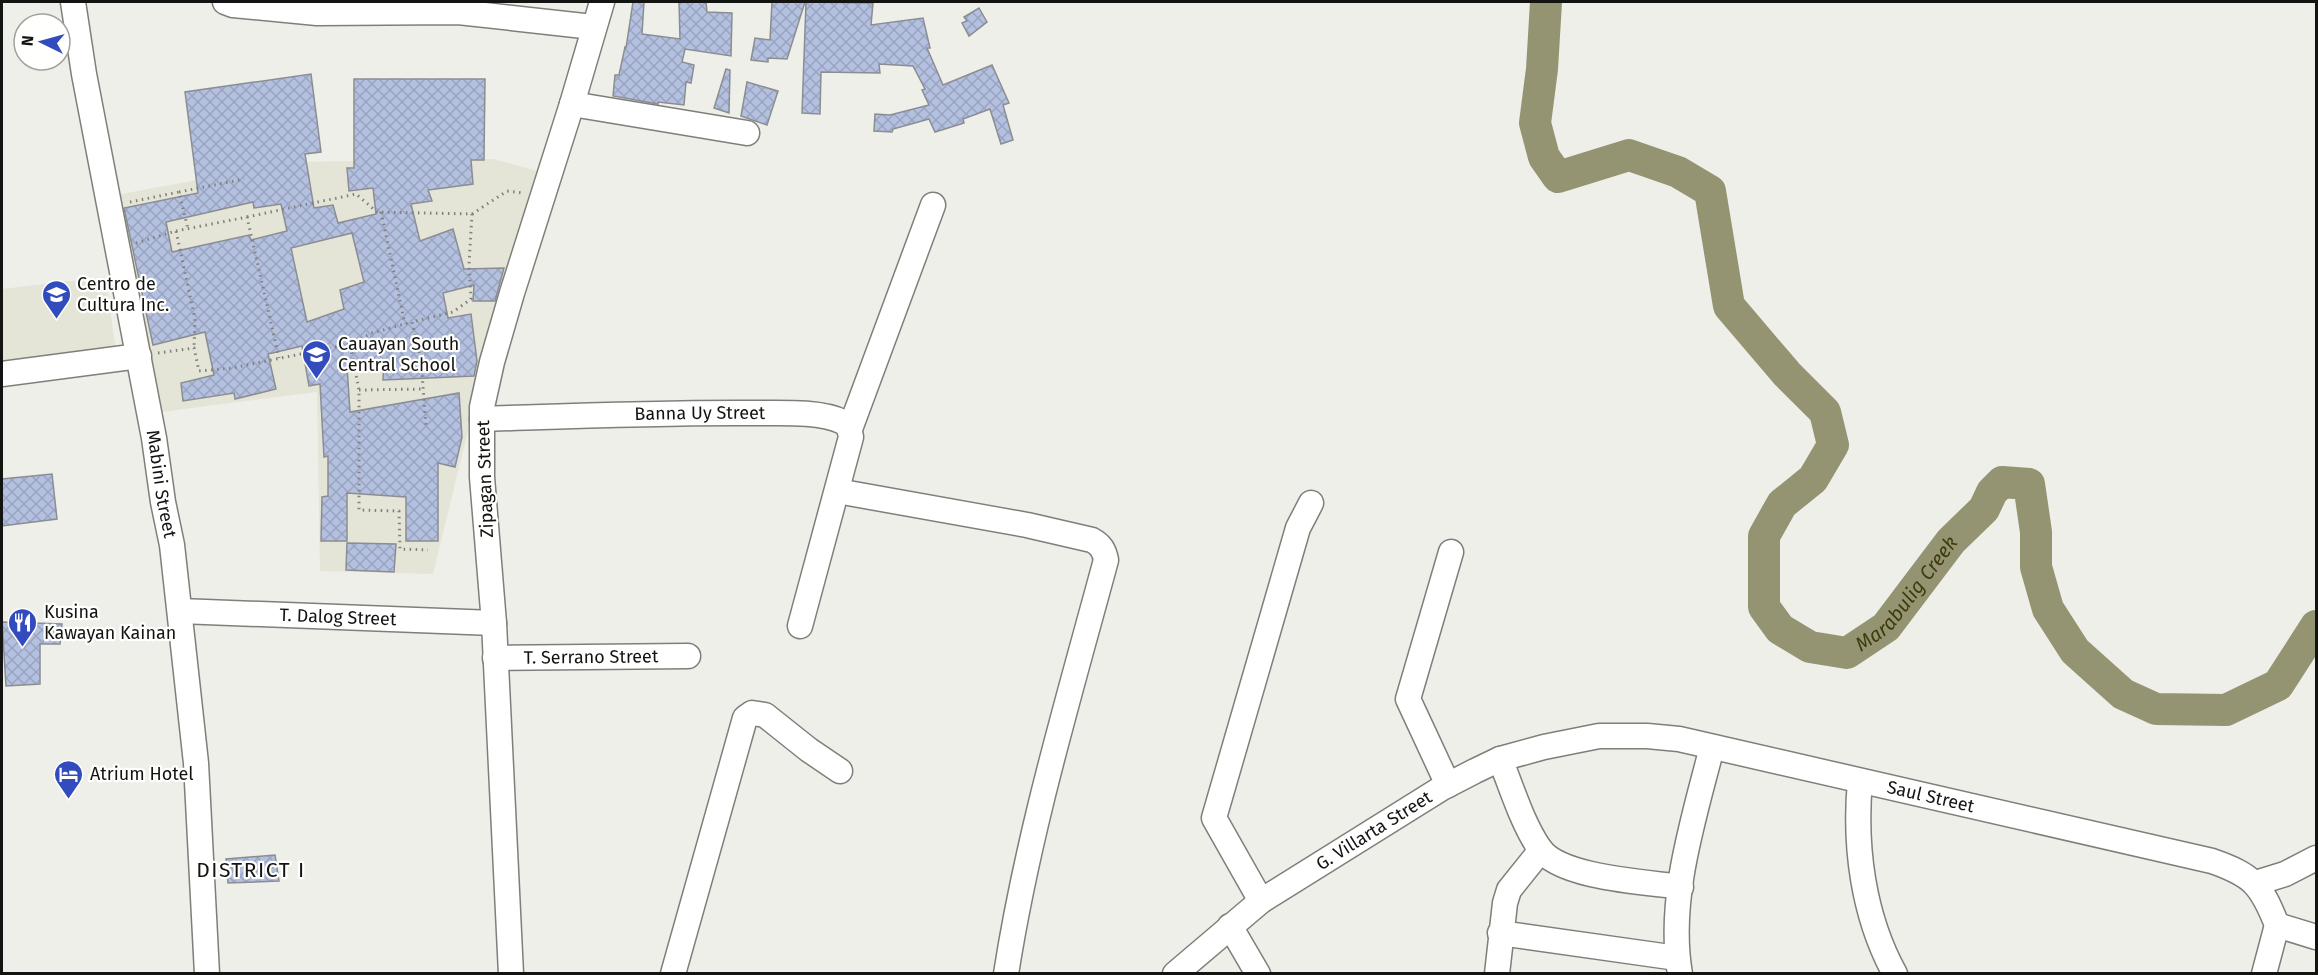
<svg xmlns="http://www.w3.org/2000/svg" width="2318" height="975" viewBox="0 0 2318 975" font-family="'Fira Sans',sans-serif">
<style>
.built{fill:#e4e4d7}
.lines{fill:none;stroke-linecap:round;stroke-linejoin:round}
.river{stroke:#959472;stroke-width:32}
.building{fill:url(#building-cross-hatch);stroke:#8b8d92;stroke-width:1.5;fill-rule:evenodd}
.minor-casing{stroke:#7f7f7a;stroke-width:27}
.path{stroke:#80807c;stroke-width:3;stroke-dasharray:1.5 4.5;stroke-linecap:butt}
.minor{stroke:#fff;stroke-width:24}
.labels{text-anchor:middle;stroke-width:4.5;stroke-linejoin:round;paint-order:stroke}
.poi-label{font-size:18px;fill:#131311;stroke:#fffffe;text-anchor:start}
.street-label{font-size:18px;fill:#131311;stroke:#fffffe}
.water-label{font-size:20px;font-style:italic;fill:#3e3c0f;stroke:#fffffe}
.quarter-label{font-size:21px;letter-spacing:1.5px;fill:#131311;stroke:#fffffe}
</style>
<defs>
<pattern id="building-cross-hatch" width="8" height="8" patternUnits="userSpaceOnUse" patternTransform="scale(1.5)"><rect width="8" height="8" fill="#b3c0e0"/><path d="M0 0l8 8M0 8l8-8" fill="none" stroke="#99a4bf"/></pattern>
</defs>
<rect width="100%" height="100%" fill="#efefe9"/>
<!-- built -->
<g class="built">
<polygon points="493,159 542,172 484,365 433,574 320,571 317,392 161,412 116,195 293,162"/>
<polygon points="105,277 116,350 2,366 2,289"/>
</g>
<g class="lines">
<!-- river -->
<path class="river" id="s1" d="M 1546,2 L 1542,69 L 1535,123 L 1544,157 L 1558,177 L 1629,155 L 1678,172 L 1710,191 L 1729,306 L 1787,374 L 1825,412 L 1833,445 L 1813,479 L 1782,504 L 1764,536 L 1764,607 L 1780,629 L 1810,647 L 1847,653 L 1886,627 L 1951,541 L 1984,509 L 1992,492 L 2002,482 L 2029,484 L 2036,532 L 2036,567 L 2048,609 L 2075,651 L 2123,694 L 2156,709 L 2226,710 L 2278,685 L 2316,626"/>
</g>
<!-- building -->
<g class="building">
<polygon points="633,2 644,2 642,34 680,39 679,2 706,2 707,12 732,13 731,56 685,49 682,62 694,65 691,83 686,82 684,105 658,102 658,104 613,96 615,75 619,75 625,47 626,48"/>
<polygon points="772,2 805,2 787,59 768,58 768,62 751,60 755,38 770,40"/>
<polygon points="806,2 873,3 871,25 923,18 930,48 927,48 943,85 992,65 1009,103 1003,105 1013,140 1001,144 990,109 963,119 964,123 935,132 929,119 893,129 892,132 874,131 875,114 890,115 929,105 922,90 925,89 913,66 879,64 880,73 821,72 820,114 802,113"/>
<polygon points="979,8 987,22 969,36 962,23 967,21 964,17"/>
<polygon points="726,69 730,70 729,113 714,108"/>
<path d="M 311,74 L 321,152 L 305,154 L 314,208 L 333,205 L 338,223 L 376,214 L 373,188 L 349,191 L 347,168 L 354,168 L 354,79 L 485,79 L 484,160 L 471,160 L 473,184 L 428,190 L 432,201 L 411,204 L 420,241 L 453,229 L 464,269 L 504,268 L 495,301 L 473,301 L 474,285 L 443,293 L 448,318 L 471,314 L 477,361 L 474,376 L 383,380 L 384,360 L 347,367 L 350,412 L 459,393 L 462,437 L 455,467 L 438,463 L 438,541 L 406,541 L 406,497 L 347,493 L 347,541 L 321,541 L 322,497 L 328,496 L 328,456 L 324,457 L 320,384 L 309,386 L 302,346 L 268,354 L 276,389 L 235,399 L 234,393 L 183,401 L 181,383 L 214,375 L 205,332 L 153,345 L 124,208 L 198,193 L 185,92 ZM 253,202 L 254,208 L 281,204 L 287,231 L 251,240 L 249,235 L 172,252 L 166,222 ZM 352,233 L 364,282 L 340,290 L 344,309 L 307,322 L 291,248 Z"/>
<polygon points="747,82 778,91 767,125 741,116"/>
<polygon points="52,474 57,519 2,526 2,479"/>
<polygon points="347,543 396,544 394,572 346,570"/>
<polygon points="2,622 62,624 60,644 40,644 40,684 6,686"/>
<polygon points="275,855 279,881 228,883 226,859"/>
</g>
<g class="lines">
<defs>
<g id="minor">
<path id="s2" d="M 73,2 L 84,74 L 154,438 L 163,502 L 172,545 L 196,763 L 207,974"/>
<polyline points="225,2 233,5 317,13 458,12 593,27"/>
<polyline points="572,104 747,133"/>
<polyline points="2,374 139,356"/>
<path id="s3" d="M 482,419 C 573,416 665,412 757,413 C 781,413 821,411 843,422 C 849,426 850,431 851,437 L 800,626"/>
<polyline points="850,429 933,205"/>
<path d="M 837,491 L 1027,525 L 1092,540 C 1101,545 1104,550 1106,560 C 1069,697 1028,833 1006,974"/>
<path id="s4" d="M 180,611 L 494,623"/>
<path id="s5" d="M 495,658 L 688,656"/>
<path d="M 1500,759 C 1512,788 1522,823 1540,849 C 1561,878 1646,882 1681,887"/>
<path d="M 1860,781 C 1854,846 1863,916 1895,974"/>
<polyline points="1448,785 1408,699 1451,552"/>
<polyline points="2256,883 2285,874 2316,858"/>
<polyline points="1261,901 1214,818 1298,528 1311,503"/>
<polyline points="1230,926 1258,974"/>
<polyline points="1500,933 1677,958"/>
<polyline points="511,974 494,623 482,477 482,407 492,362 512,293 572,104 602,2"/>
<polyline points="673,974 745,718 752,713 765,715 809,750 840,771"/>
<path id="s6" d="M 1175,974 L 1261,901 L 1442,788 L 1475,771 L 1500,759 L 1544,747 L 1599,736 L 1647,736 L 1679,739 L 2212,861 C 2252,875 2261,884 2277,925 L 2316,937"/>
<polyline points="1497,974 1505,903 1509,890 1541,850"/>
<path d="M 1680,974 C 1667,900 1694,818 1712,747"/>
<polyline points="2264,974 2277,925"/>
</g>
</defs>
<!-- minor casing -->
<use href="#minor" class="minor-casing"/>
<!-- path -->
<g class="path">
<polyline points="179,192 244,179"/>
<polyline points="130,202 179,192 188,229"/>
<polyline points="381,212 405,324"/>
<polyline points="472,214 507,191 523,193"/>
<polyline points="247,217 356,194 377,212 472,214 469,264 471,299 453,312 412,322 421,360 426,426"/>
<polyline points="176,231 247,217 279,358"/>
<polyline points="136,243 176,231 195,319 194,348"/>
<polyline points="350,344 372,333 412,322"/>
<polyline points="158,353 194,348 199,371 232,368 350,344 359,390 359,510 399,511 400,549 428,550"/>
<polyline points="359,390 423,389"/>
</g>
<!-- minor -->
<use href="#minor" class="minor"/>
</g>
<!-- icons -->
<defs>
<symbol id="school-pin" viewBox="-11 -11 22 30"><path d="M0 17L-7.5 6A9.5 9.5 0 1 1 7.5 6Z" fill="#324cbd" stroke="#fffffe"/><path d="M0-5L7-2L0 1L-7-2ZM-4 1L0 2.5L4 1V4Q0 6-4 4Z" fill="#fff"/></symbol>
<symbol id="restaurant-pin" viewBox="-11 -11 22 30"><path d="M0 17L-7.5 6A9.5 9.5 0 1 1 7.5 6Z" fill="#324cbd" stroke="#fffffe"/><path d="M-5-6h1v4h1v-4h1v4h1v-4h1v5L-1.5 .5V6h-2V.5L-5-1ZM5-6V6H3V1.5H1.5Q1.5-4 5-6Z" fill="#fff"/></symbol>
<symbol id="hotel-pin" viewBox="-11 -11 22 30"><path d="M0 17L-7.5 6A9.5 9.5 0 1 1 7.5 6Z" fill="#324cbd" stroke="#fffffe"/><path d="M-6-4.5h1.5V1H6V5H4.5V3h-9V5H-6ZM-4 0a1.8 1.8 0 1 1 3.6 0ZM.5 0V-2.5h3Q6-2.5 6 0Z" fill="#fff"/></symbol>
</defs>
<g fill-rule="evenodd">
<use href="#school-pin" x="40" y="278" width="33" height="45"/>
<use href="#school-pin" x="300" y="338" width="33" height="45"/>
<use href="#restaurant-pin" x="6" y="606" width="33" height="45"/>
<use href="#hotel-pin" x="52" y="758" width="33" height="45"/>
</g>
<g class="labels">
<!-- poi labels -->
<g class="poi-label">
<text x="77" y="290">Centro de<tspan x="77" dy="21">Cultura Inc.</tspan></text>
<text x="338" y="350">Cauayan South<tspan x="338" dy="21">Central School</tspan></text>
<text x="44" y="618">Kusina<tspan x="44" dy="21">Kawayan Kainan</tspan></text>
<text x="90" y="780">Atrium Hotel</text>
</g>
<!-- street labels -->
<g class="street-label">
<text dy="6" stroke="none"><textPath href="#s3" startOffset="218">Banna Uy Street</textPath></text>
<text transform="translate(485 479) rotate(-92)" y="6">Zipagan Street</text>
<text dy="6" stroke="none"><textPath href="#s2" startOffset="490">Mabini Street</textPath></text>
<text dy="6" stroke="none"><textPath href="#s4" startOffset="158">T. Dalog Street</textPath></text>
<text dy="6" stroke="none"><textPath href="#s5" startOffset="96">T. Serrano Street</textPath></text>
<text dy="6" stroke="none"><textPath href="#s6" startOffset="831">Saul Street</textPath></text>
<text dy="6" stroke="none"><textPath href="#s6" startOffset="246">G. Villarta Street</textPath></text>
</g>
<!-- water labels -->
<g class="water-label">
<text dy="7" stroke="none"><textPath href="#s1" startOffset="1010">Marabulig Creek</textPath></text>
</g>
<!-- quarter labels -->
<g class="quarter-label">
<text x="251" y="877">DISTRICT I</text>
</g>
</g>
<!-- border -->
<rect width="2318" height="975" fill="none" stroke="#131311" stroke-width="6"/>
<!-- north arrow -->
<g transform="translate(42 42) rotate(275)"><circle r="28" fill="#fffffe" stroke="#a1a19f" stroke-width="1.5"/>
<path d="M0-4.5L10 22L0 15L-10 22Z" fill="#324cbd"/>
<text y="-9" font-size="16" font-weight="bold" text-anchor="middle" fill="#131311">N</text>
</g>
</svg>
